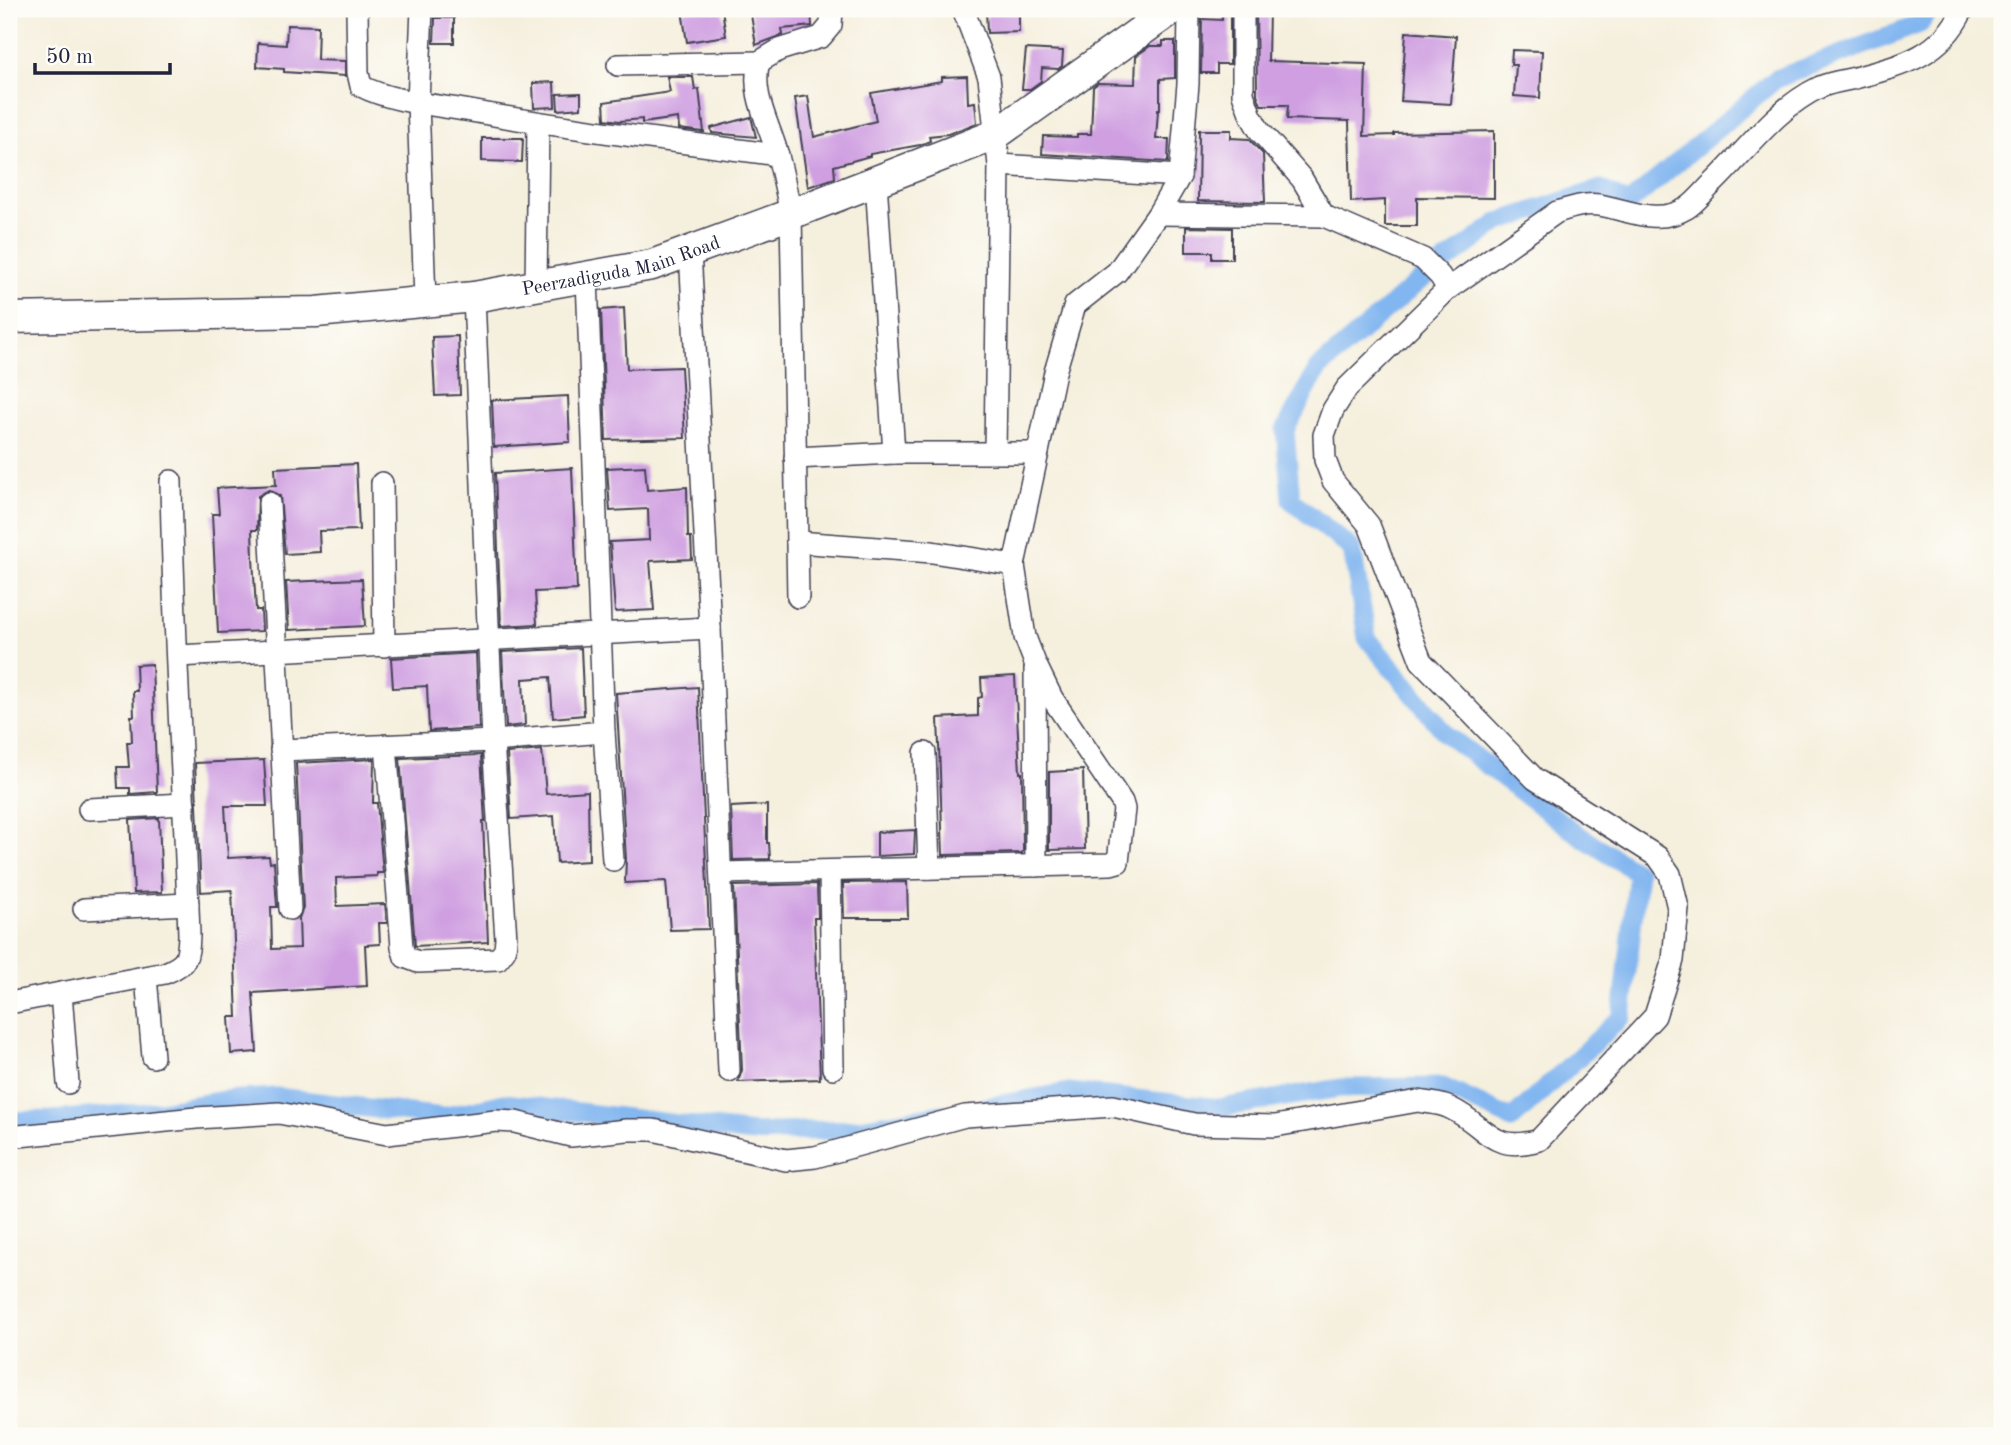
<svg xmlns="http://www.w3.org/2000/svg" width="2011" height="1445" viewBox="0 0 2011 1445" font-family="'Old Standard TT',serif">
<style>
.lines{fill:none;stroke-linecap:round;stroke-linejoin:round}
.canal{stroke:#82b6f0;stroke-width:19}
.building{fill:#cf9fe1}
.street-casing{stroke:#424153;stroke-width:24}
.secondary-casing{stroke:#424153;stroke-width:33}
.street{stroke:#fff;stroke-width:21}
.secondary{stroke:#fff;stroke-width:30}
.labels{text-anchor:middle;stroke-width:5;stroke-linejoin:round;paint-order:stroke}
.street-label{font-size:19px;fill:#22223b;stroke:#fdfcf7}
</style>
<rect width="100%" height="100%" fill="#fdfcf7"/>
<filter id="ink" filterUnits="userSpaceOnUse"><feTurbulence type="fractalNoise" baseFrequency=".0143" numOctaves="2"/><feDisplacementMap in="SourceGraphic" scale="14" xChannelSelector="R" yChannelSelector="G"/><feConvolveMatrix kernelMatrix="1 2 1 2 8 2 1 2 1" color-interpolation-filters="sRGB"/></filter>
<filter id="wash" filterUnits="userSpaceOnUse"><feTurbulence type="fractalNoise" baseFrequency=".00686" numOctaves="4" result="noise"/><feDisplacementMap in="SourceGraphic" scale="28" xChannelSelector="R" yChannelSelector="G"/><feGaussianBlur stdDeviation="1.57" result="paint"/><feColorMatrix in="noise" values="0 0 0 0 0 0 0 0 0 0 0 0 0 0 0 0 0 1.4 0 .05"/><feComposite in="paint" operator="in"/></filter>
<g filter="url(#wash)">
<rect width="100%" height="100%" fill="#f5efdd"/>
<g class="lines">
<!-- canal -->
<g class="canal">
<polyline points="985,1107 1069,1092 1220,1108 1340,1088 1443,1087 1512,1119 1622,1017 1638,873 1576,833 1447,735 1367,638 1352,549 1291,500 1285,430 1318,369 1417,283 1499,222 1601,189 1628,204 1776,79 1920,24 1929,9"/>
<polyline points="9,1121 53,1120 160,1111 223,1100 277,1097 443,1117 504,1103 753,1133 854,1129 942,1114"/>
</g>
</g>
<g id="blocks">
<!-- building -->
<g class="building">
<polygon points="697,9 722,9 726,36 687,42 682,11"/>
<polygon points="750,9 811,9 812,26 782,29 783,35 756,45"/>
<polygon points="986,9 1019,9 1019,32 987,33"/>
<polygon points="1222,9 1230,9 1230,64 1217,64 1217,73 1201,73 1202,19 1222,20"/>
<polygon points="1256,9 1269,9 1268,61 1366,64 1364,136 1394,135 1394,133 1494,131 1494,198 1417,197 1417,226 1385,226 1385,200 1351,202 1349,121 1287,119 1288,105 1261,105 1257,94"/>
<polygon points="435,18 454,18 454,43 434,43"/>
<polygon points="287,25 318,26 317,60 345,61 345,76 284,72 284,69 257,67 258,43 286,45"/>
<polygon points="1406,32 1456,36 1451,104 1401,101"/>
<polygon points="1163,41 1175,41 1175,78 1160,79 1160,110 1158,110 1156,139 1169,139 1168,162 1042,154 1043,136 1077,137 1077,134 1091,134 1093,87 1098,83 1135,84 1136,56 1150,46 1163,46"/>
<polygon points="1026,49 1063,51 1062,66 1058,69 1042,68 1041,81 1030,89 1022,89"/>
<polygon points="1512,50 1542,51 1540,98 1514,96 1516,65 1511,65"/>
<polygon points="967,76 968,103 975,102 977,123 948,134 929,136 930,141 920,145 870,154 870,156 834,166 835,178 808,187 795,98 808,96 814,137 876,121 871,93 942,81 942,77"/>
<polygon points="667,77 693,77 695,90 699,89 704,132 679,129 678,118 642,123 642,119 620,121 605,119 604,102 670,92"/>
<polygon points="554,82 555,107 534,108 533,83"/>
<polygon points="581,93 581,108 558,110 557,94"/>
<polygon points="751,117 756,137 712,133 711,128"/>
<polygon points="1199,130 1231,130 1231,138 1249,139 1263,154 1265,202 1198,201"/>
<polygon points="482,138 523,138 522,162 482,161"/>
<polygon points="1186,227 1232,228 1232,259 1212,259 1212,252 1186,252"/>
<polygon points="624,308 627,369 681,367 685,438 606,440 601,310"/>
<polygon points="458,336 460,395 435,396 432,337"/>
<polygon points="568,396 570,442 494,447 492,400"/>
<polygon points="356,464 359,530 319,531 320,552 285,554 280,496 269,490 258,496 257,530 252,530 253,558 256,610 261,610 262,631 218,633 212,514 219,514 217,488 276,485 275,468"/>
<polygon points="645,466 647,490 687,487 688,537 691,537 692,559 650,561 654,610 615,612 610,542 649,540 648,509 610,511 607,468"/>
<polygon points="572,468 577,590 535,592 537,624 501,626 495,473"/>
<polygon points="362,579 365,626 289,630 286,582"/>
<polygon points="581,648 584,715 553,718 550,677 523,679 525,725 506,727 502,652"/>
<polygon points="476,653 479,728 429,731 427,686 393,688 391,658"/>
<polygon points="152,664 157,792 130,794 130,788 118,788 117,767 129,767 127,742 132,742 131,716 134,716 133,691 137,691 136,665"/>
<polygon points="1015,676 1020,773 1022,773 1023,851 1022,853 943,855 938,718 978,716 978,698 982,697 981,678"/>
<polygon points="698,687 709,929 670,930 666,881 625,883 626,859 616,693"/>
<polygon points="542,750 546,794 588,791 589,861 557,863 554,816 511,819 507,753"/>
<polygon points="481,755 485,821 483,821 488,942 415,946 400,758"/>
<polygon points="374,759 373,803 377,803 383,873 377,873 377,876 336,878 337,906 385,904 387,923 379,923 380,944 365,945 367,986 253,993 257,1052 231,1054 229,1017 237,1017 232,890 201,892 195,763 264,760 267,806 225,806 228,858 269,856 270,863 274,862 277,907 271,907 272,949 300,948 299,918 303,908 296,763"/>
<polygon points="1083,770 1085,849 1049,850 1049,772"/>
<polygon points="767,805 767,843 769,843 770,859 733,860 731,807"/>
<polygon points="159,818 162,892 134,893 130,820"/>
<polygon points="915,830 914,854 877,856 877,832"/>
<polygon points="907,882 908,918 844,918 843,883"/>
<polygon points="817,884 818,918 814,918 820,1079 738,1082 742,1070 734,886"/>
</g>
</g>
</g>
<g filter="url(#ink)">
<use href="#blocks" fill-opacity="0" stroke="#424153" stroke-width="2"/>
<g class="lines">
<defs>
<g id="street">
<path d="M 357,9 L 358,73 L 361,86 C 389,101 434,105 465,110 C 569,129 674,141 778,155"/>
<polyline points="422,9 418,102 425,300"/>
<polyline points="963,9 989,77 999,165 995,452"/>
<polyline points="1243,9 1243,94 1251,116 1259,130 1302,179 1324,216"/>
<polyline points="618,65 759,62"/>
<polyline points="999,165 1180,176"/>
<polyline points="876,181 894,453"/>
<polyline points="1158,214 1324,216 1423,259 1440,276 1448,289"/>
<polyline points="690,251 710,628 729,1071"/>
<polyline points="587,278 604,732 613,860"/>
<polyline points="536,287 538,123"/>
<polyline points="795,458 894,453 1038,453"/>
<polyline points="382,483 384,646"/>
<polyline points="269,503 290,909"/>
<polyline points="797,542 932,552 1014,565"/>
<path d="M 798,597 L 791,214 C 787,195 783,175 778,156 C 770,125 750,94 759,62 L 779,50 L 821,37 L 831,25 L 832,9"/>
<polyline points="178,656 710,628"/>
<polyline points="1035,669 1036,866"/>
<polyline points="386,745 402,947 405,957 418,962 498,959 505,950 506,939 493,741 474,297"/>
<polyline points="281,750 493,741 604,732"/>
<polyline points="925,753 929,868"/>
<polyline points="89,809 184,804"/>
<polyline points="830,871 833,1068"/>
<polyline points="721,873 1111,864 1118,862 1124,809 1122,802 1052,698 1035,663 1025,637 1014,565 1055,372 1075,305 1117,272 1158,214 1180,176 1188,84 1189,9"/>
<polyline points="84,909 188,904"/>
<polyline points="146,977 153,1057"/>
<polyline points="61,993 68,1083"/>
<path d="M 9,1003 L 165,973 C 188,964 188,958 189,935 C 184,783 173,632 171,481"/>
<path d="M 9,1137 L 196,1118 L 279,1113 L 387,1134 L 496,1121 L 515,1122 L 571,1136 L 627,1130 L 653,1130 L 786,1160 L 815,1157 L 965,1116 L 1113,1106 L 1194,1124 L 1275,1126 L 1418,1101 C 1429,1103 1440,1103 1450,1108 C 1488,1126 1490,1154 1539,1140 L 1655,1016 L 1673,960 L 1678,908 L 1670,874 L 1658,857 L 1535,779 L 1421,661 L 1369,525 L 1333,481 L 1325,460 L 1324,435 L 1333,410 L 1347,388 L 1448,289 L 1557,212 C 1570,208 1585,203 1599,205 C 1629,210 1657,226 1687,208 C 1695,203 1703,193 1710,186 C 1746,152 1774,109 1820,87 C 1829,83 1841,81 1851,79 C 1900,66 1940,58 1963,9"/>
</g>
<g id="secondary">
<path id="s1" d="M 9,318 L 316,312 L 474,297 L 652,265 L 791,214 L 995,135 L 1172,9"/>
</g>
</defs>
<!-- street casing -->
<use href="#street" class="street-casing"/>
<!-- secondary casing -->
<use href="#secondary" class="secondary-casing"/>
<!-- street -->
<use href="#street" class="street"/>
<!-- secondary -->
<use href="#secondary" class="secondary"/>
</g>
</g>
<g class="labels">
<!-- street labels -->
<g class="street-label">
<text dy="7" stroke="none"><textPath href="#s1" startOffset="616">Peerzadiguda Main Road</textPath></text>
</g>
</g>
<!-- margin -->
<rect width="2011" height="1445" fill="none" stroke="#fdfcf7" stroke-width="35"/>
<!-- scale -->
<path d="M35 63v10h135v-10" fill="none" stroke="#22223b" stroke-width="3.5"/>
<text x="46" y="63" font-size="21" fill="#22223b" stroke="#fdfcf7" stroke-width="5" paint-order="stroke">50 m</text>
</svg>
